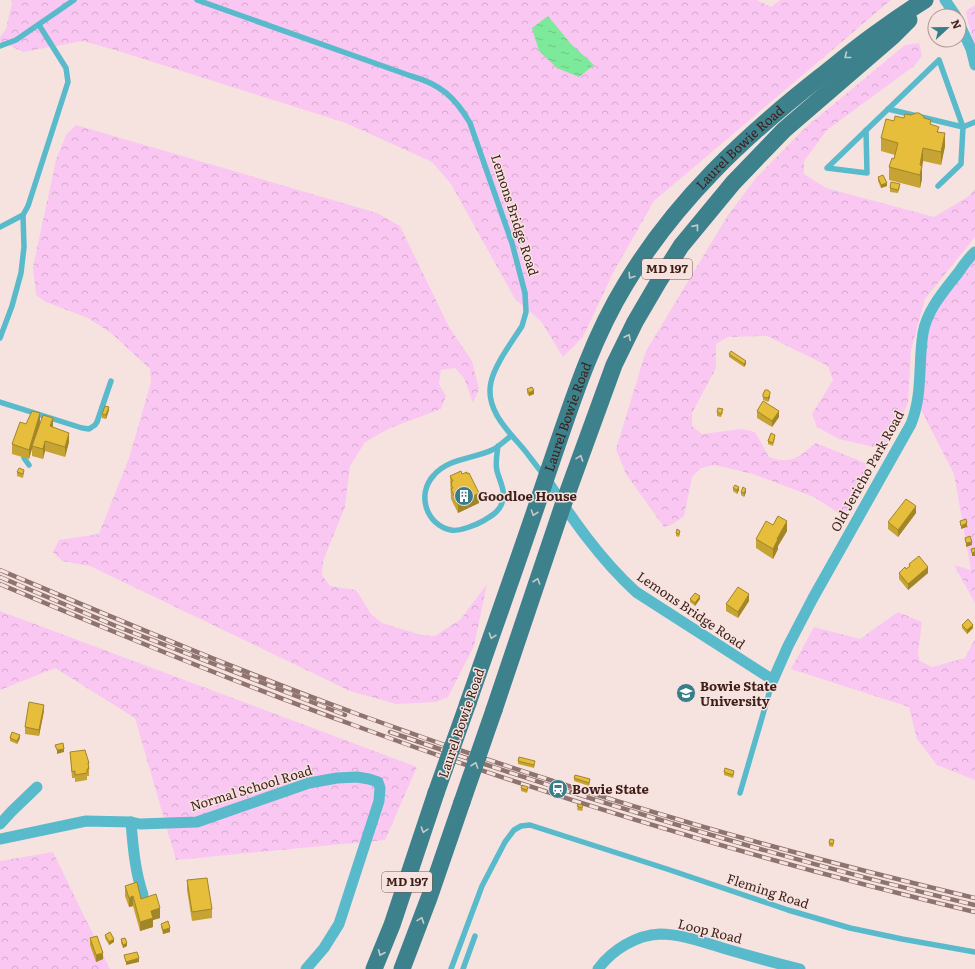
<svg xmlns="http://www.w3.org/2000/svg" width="975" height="969" viewBox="0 0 975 969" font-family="Literata,serif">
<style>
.forest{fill:url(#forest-crowns)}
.water{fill:url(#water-ripples)}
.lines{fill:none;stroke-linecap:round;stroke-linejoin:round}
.lane{stroke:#59bacb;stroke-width:5.5}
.street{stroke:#59bacb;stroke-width:11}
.primary{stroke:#3d818d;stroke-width:17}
.rail-casing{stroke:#8e736e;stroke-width:4.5}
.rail{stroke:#f6e3df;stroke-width:3;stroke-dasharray:9;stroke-linecap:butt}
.primary-bridge{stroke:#3d818d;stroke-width:17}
.wall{fill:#c6a333}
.shaded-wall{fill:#a18529}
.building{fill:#e6be3b;stroke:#a18529}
.oneway{stroke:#c8caca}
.labels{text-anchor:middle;stroke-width:3;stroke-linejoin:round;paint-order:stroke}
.shield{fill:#f6e3df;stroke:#765954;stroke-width:1}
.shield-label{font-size:12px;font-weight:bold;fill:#3f1e18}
.street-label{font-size:13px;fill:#3f1e18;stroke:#f6e3df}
.poi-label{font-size:13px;font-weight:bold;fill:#3f1e18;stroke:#f6e3df;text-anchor:start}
</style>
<defs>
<pattern id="forest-crowns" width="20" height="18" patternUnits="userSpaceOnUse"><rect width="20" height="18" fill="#f9c7f2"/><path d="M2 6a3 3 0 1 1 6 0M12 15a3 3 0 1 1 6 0" fill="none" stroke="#d6aacf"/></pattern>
<pattern id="water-ripples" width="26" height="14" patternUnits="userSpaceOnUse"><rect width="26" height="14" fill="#7de99b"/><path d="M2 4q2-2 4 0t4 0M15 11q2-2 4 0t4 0" fill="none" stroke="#6dc785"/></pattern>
</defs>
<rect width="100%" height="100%" fill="#f6e3df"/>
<!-- forest -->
<g class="forest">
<polygon points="11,0 757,0 771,7 780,0 891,0 654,201 613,273 583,337 563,357 541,321 515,299 451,184 432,162 346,123 115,50 83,41 23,52 0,41 0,37 6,29 12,3"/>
<polygon points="975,5 975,50 966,13 967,10"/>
<path d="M 919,43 L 922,56 L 914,66 L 827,130 L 804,161 L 804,174 L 826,188 L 934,217 L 969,196 L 975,189 L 975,237 L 925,299 L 911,350 L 908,402 L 898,427 L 883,449 L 839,439 L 817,427 L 812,414 L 833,380 L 828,366 L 767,336 L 728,337 L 716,344 L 716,368 L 692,413 L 692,426 L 702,434 L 742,429 L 755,432 L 769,457 C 792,465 798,457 816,443 L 865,463 L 867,475 L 850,511 L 837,512 L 814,497 L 753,474 L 714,465 L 701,468 L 692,477 L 684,516 L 673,524 L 664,527 L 626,474 L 616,449 L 646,351 L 728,215 L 756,178 L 805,128 L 905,45 Z"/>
<polygon points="76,125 377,213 400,226 449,327 472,361 479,389 473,403 464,378 455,368 441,370 439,384 446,396 441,409 390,428 365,442 350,466 345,507 323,561 322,575 330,586 356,590 371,614 382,623 421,635 435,636 461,619 487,584 474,646 448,697 436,702 396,704 350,691 90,566 62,561 53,552 59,540 99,534 129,458 151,382 150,369 111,333 88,318 46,302 36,295 33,267 56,160 66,135"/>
<polygon points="975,251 975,603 954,565 971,570 954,474 920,408 931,308"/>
<polygon points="0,611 417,767 385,840 176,860 135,718 55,668 0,690"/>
<polygon points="898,612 922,622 918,654 920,661 932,667 965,658 975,639 975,780 937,765 917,739 909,707 791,669 814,627 860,639"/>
<polygon points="53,852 110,969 0,969 0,861"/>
</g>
<!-- water -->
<polygon class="water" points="548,16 571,44 594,65 579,77 557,68 539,51 532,28"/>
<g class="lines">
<!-- lane -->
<g class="lane">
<path d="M 197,0 L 411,76 C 440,84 455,97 470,123 L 512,243 L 525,293 L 526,312 L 522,326 C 512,342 495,364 491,382 C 485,408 506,429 521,446 C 529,455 536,466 544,475"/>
<polyline points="0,46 16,40 74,0"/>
<polyline points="888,109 963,127 961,164 938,186"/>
<polyline points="866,130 867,173 827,168 939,60 963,127 975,122"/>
<polyline points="0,227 23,215"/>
<polyline points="0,338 12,306 21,273 24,247 23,215 28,206 68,82 66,68 39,25"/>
<polyline points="0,402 82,428 89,429 95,425 97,422 111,381"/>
<path d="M 498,446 C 497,454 495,463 497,471 C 500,482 506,491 502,503 C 499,512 491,516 483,521 C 476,525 458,532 451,530 C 426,525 416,494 434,475 C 449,458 473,459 492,450 C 499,447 505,440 511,436"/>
<polyline points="24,450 24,458 29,465"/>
<polyline points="740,793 773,680"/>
<polyline points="451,969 482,886 505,842 514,830 521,826 530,825 667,869 788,910 850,928 902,939 975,952"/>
<polyline points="463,969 475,936"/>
</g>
<!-- street -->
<g class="street">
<polyline points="945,0 956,16"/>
<polyline points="959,23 971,49 975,65"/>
<path d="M 546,479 C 573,520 600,559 636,592 L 773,680 L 788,646 L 813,598 L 911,424 C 923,394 918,364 923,333 C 927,310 944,291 958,273 C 963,266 968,258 975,252"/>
<path d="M 131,822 C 133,847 135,871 143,895"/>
<polyline points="0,824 12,811 37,787"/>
<polyline points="0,839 86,821 131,822 140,824 197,822 309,783 337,778 357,777 369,779 378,782 380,788 379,801 339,924 324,948 306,969"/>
<path d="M 598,969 C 612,950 636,935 660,934 C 682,934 705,943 726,949 C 750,956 775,963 800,969"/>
</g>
<!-- primary -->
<g class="primary">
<path id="s1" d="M 468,703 C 494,628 521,553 546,478 C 569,412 589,344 625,285 C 675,201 744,137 820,77 C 839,62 858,46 878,32 C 893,21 909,10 925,0"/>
<polyline points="494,710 563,505 614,365 635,322 659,281 681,246 733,183 784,130 893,36 909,20"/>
<polyline points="374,969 392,925 436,793"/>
<polyline points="402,969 429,898 462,802"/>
</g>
<defs>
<g id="rail">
<path d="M 0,570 C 119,620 239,671 360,715 C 561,788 767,849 975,898"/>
<polyline points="0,577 116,626 345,715"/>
<path d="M 0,584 C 118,634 236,683 356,726 C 558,800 765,862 975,912"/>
<path d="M 390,732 C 583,799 777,858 975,905"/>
</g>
</defs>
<!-- rail casing -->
<use href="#rail" class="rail-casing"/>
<!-- rail -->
<use href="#rail" class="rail"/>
<!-- primary-bridge -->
<g class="primary-bridge">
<polyline points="436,793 468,703"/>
<polyline points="462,802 494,710"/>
</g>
</g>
<!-- wall -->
<g class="wall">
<polygon points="904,118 924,118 939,132 945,146 941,165 923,161 922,167 922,179 920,188 889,180 889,167 894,159 895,155 881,151 881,138 894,121"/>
<polygon points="878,177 887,186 881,188 878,181"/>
<polygon points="900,187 898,193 890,192 890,188"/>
<polygon points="729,354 746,364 744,367 729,357"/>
<polygon points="527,389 534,394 529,396 527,393"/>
<polygon points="763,394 770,397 768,402 763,400"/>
<polygon points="109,410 106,419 102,418 102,414"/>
<polygon points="757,411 779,417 772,427 757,418"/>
<polygon points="717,412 723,412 721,417 717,416"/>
<polygon points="40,422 53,427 69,442 65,457 45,451 43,459 32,456 32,447 29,459 12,454 12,444 26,424"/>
<polygon points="775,438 773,446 768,444 768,441"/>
<polygon points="17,472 24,473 23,478 17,476"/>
<polygon points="450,476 479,503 458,513 451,499"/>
<polygon points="733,488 739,490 737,494 733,491"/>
<polygon points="741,492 746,492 744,497 741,495"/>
<polygon points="916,513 898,537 888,529 888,522"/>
<polygon points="773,525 787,531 778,546 778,549 773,559 756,548 756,539"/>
<polygon points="676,533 680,534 679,537 676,536"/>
<polygon points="909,564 928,573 908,590 899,579 899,573 906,569 909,567"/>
<polygon points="690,599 700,599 695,606 690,602"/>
<polygon points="749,601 738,618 726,611 726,604"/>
<polygon points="962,625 973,628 967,634 962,628"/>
<polygon points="44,711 39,736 25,734 25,727"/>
<polygon points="10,738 20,738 17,744 10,741"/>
<polygon points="70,752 89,763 89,776 87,776 87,780 75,782 75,778 72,778"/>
<polygon points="518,761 535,765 534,768 518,764"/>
<polygon points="724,772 734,774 733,778 724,775"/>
<polygon points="574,778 590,783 589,786 574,781"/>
<polygon points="521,788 528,790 527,793 521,791"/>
<polygon points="578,804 583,809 582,811 577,810"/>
<polygon points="829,843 834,843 833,847 829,846"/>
<polygon points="187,880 212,909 212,918 192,921 187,890"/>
<polygon points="125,886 141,899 160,918 153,920 153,927 140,931 133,906 129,907 125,896"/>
<polygon points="161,924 170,932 163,934 161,927"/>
<polygon points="105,935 114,942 109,945 105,938"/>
<polygon points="90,938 103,959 96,962 90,945"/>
<polygon points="121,939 127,946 123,948 121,943"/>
</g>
<!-- shaded-wall -->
<g class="shaded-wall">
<polygon points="945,133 945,146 941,165 941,152"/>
<polygon points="923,148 923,161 922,167 922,179 920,188 920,165"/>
<polygon points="887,183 887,186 881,188 881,185"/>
<polygon points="746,361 746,364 744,367 744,364"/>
<polygon points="534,390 534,394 529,396 529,393"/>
<polygon points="770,394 770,397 768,402 768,398"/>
<polygon points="109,407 109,410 106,419 106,415"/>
<polygon points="779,411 779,417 772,427 772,421"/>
<polygon points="40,413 40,423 29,459 29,450"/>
<polygon points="53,418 53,427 50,426"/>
<polygon points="69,433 69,442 65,457 65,447"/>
<polygon points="45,441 45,451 43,459 43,449"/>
<polygon points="739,487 739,490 737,494 737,490"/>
<polygon points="746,489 746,492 744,497 744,493"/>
<polygon points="479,493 479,503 458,513 458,504"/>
<polygon points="916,506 916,513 898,537 898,530"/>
<polygon points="787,521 787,531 778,546 778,549 773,559 773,549 777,539"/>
<polygon points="967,523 967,527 961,529 961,526"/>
<polygon points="972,542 972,545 966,547 966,543"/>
<polygon points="975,552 975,556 972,556 972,553"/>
<polygon points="928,567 928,573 908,590 908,584"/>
<polygon points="749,594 749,601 738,618 738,612"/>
<polygon points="700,596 700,599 695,606 695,603"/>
<polygon points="973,625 973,628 967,634 967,630"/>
<polygon points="44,705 44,711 39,736 39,730"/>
<polygon points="20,735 20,738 17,744 17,741"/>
<polygon points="64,749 64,752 57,754 57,750"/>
<polygon points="133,896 133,906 129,907 129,898"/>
<polygon points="160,908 160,918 153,920 153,927 140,931 140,922 151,911"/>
<polygon points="170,928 170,932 163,934 163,930"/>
<polygon points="114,939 114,942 109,945 109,942"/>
<polygon points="127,943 127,946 123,948 123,945"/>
<polygon points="103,953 103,959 96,962 96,955"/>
<polygon points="139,958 139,962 126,965 126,962"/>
</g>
<!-- building -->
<g class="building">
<polygon points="916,113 919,113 922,115 924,118 931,120 930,124 939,127 937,132 945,133 941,152 923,148 920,165 922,166 920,175 889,167 892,158 894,159 898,143 881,138 886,119 894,121 895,116 904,118 905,114 911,115"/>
<polygon points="883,175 887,183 881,185 878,177"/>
<polygon points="891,182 900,184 898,190 890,188"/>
<polygon points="731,351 746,361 744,364 729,354"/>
<polygon points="532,387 534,390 529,393 527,389"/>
<polygon points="765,390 768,390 770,392 770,394 768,398 763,397 763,394"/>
<polygon points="763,401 779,411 772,421 757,411"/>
<polygon points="105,406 109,407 106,415 102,414"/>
<polygon points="718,408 723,409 721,414 717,412"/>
<polygon points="32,411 40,413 29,450 12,444 20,422 26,424"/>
<polygon points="43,415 53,418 50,426 69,433 65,447 45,441 43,449 32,446"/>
<polygon points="771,433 775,435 773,443 768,441"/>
<polygon points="19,468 24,470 23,474 17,472"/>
<polygon points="461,471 462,474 467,472 467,474 469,473 479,493 458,504 451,489 453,488 451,485 452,484 451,482 453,481 450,476"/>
<polygon points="735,485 739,487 737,490 733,488"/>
<polygon points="743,487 746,489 744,493 741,492"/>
<polygon points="906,499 916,506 898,530 888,522"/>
<polygon points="778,516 787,521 777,539 778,539 773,549 756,539 766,521 773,525"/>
<polygon points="966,519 967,523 961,526 960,521"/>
<polygon points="677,529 680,531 679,534 676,533"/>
<polygon points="970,536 972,542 966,543 965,538"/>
<polygon points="975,548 975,552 972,553 971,549"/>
<polygon points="919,556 928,567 908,584 899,573 905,567 906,569 910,566 909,564"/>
<polygon points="738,587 749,594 738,612 726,604"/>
<polygon points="695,593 700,596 695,603 690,599"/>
<polygon points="968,619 973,625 967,630 962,625"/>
<polygon points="29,702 44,705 39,730 25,727"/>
<polygon points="12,732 20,735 17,741 10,738"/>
<polygon points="63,743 64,749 57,750 55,745"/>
<polygon points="85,750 89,763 88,763 89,769 87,769 87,773 75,775 75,771 72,772 70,752"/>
<polygon points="519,757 535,761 534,765 518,761"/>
<polygon points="725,768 734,771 733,775 724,772"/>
<polygon points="575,775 590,779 589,783 574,778"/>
<polygon points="522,785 528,787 527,790 521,788"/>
<polygon points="578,804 583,805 582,808 577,806"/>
<polygon points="830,839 834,840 833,844 829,843"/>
<polygon points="207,878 212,909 192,912 187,880"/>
<polygon points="137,882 141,899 156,894 160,908 151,911 153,918 140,922 133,896 129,898 125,886"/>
<polygon points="168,921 170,928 163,930 161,924"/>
<polygon points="110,932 114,939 109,942 105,935"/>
<polygon points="97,936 103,953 96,955 90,938"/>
<polygon points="125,938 127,943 123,945 121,939"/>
<polygon points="137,952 139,958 126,962 124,955"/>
</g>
<!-- one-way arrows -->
<defs><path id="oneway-chevron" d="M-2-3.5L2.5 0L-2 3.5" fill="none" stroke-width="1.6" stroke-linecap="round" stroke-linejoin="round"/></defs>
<g class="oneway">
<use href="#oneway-chevron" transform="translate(847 56) rotate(142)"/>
<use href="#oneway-chevron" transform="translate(696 227) rotate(-51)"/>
<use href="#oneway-chevron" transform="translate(631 276) rotate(123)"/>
<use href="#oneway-chevron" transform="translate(628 337) rotate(-64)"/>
<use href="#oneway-chevron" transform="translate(580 458) rotate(-70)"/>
<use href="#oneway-chevron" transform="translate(534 513) rotate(109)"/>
<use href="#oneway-chevron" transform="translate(537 581) rotate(-71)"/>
<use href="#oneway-chevron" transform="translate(492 636) rotate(109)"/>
<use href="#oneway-chevron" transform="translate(475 765) rotate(-71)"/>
<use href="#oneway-chevron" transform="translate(424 830) rotate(108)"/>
<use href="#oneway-chevron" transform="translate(421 920) rotate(-70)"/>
<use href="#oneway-chevron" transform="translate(381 953) rotate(113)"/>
</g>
<!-- icons -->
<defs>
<symbol id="building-disc" viewBox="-11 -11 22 22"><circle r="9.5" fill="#387d8a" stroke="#f6e3df"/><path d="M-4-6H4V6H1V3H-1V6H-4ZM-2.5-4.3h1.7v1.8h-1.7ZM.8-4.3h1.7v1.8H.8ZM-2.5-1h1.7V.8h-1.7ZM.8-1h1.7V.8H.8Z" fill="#fff"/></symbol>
<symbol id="university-disc" viewBox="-11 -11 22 22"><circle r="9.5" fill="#387d8a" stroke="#f6e3df"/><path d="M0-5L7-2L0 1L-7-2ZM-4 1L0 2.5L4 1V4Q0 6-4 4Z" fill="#fff"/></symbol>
<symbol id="station-disc" viewBox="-11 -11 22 22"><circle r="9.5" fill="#387d8a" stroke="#f6e3df"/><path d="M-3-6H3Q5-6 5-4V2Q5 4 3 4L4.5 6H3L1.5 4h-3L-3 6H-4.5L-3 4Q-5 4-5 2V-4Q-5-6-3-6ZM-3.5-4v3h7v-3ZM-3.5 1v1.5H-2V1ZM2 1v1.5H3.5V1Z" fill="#fff"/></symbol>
</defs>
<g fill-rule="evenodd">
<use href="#building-disc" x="453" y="485" width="22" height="22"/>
<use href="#university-disc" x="675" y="682" width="22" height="22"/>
<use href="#station-disc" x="547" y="778" width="22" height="22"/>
</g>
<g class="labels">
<!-- shield labels -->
<g class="shield">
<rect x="642" y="259" width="50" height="20" rx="3"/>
<rect x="382" y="872" width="50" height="20" rx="3"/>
</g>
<g class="shield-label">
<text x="667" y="273">MD 197</text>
<text x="407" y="886">MD 197</text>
</g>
<!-- street labels -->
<g class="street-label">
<text dy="5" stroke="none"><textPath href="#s1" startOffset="627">Laurel Bowie Road</textPath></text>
<text transform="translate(515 215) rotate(72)" y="5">Lemons Bridge Road</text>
<text dy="5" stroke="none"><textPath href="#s1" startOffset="303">Laurel Bowie Road</textPath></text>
<text transform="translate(867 471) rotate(-61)" y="5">Old Jericho Park Road</text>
<text transform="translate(691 610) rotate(34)" y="5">Lemons Bridge Road</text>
<text transform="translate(461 723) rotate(-71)" y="5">Laurel Bowie Road</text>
<text transform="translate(251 788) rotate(-17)" y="5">Normal School Road</text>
<text transform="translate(768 891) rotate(18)" y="5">Fleming Road</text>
<text transform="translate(710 931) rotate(14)" y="5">Loop Road</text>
</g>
<!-- poi labels -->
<g class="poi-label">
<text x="478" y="501">Goodloe House</text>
<text x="700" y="691">Bowie State<tspan x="700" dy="15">University</tspan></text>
<text x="572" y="794">Bowie State</text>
</g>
</g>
<!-- north arrow -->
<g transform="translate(947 28) rotate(68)"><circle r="19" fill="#f6e3df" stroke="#ad948f"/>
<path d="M0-3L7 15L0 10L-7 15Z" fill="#387d8a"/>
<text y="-6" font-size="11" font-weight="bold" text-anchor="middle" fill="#3f1e18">N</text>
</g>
</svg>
